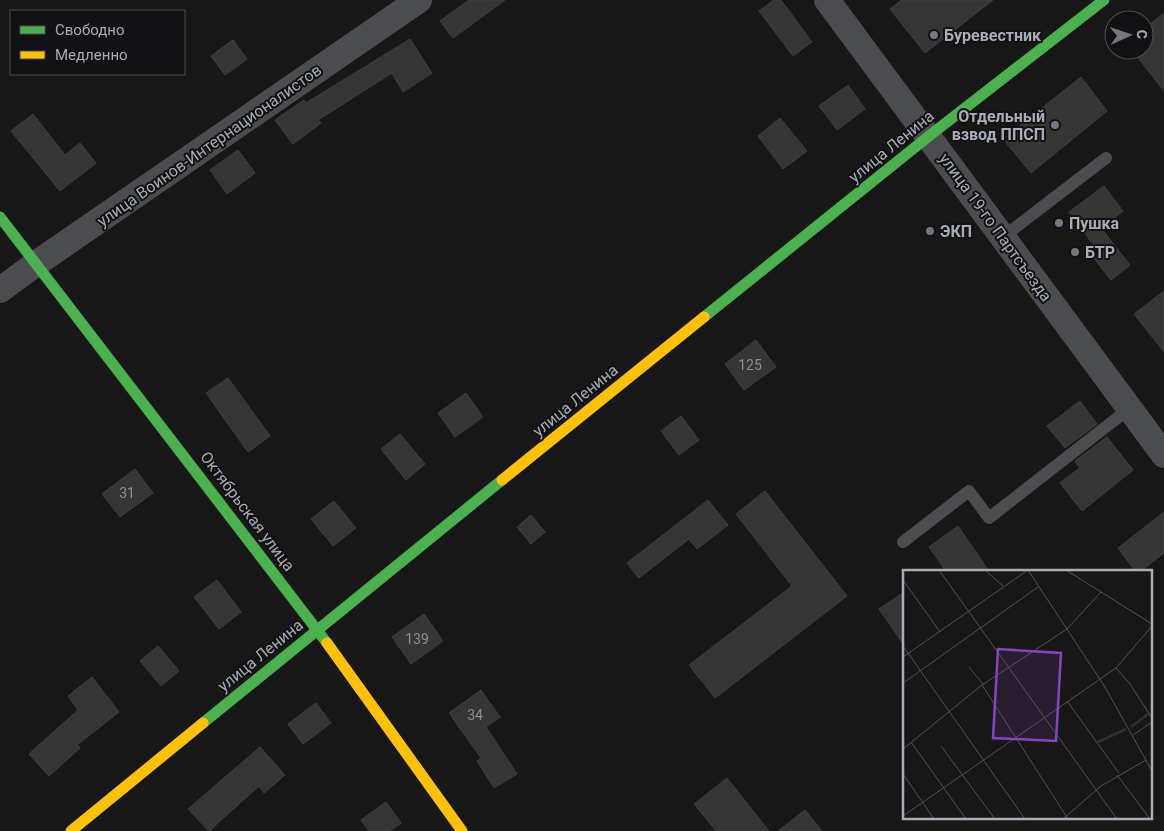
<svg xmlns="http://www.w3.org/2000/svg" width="1164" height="831" viewBox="0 0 1164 831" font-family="Roboto,sans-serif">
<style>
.building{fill:#353536;stroke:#3f4043}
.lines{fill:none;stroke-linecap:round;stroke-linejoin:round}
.lane{stroke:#4b4c50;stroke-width:12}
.street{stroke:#4b4c50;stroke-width:26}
.fast{stroke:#4caf50;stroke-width:11}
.slow{stroke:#ffc107;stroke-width:11}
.poi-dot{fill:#757880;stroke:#111113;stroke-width:2}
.labels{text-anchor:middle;stroke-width:4;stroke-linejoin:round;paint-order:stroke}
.number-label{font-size:14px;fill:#8b8f98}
.poi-label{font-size:16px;font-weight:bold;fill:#a8adb8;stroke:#111113;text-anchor:start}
.street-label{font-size:16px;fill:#a8adb8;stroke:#111113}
.inset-river{fill:none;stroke:#2a3239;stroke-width:2.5}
.inset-road{fill:none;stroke:#515357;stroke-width:1}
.view{fill:#8446be;fill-opacity:0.15;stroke:#8446be;stroke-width:2.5}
.inset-edge{fill:none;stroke:#a8adb8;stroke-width:2.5}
</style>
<rect width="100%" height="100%" fill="#171717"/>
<!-- building -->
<g class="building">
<polygon points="469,0 505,0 453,38 440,21"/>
<polygon points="774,0 781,0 812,42 793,56 759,11"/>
<polygon points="902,0 993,0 925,53 890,9"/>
<polygon points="1164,13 1164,91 1132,50 1144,50 1144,29"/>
<polygon points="410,39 432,73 403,92 392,73 318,120 321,123 293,144 275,120 304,100 306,103"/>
<polygon points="233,40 247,59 225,75 211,56"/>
<polygon points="1081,77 1107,111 1031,173 1003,139"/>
<polygon points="848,85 865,109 837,130 819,106"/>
<polygon points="33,114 65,155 80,143 96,163 60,191 11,131"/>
<polygon points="780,118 807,151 783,169 758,136"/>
<polygon points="238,150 255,173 227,194 210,170"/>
<polygon points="1104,186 1123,211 1101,228 1130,265 1111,280 1093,257 1099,252 1069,212"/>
<polygon points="1164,291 1164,352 1134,314"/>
<polygon points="756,340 776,367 744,390 725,364"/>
<polygon points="228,378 270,436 248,452 206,393"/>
<polygon points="466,393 483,417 455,437 438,413"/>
<polygon points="1080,401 1097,424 1065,448 1047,426"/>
<polygon points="681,416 699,440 679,455 661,431"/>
<polygon points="400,434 425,464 406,480 381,449"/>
<polygon points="1107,437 1133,470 1082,511 1060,483 1080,468 1075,461"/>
<polygon points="135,469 153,493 120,517 102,494"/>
<polygon points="765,491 847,596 715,698 689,665 792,586 736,514"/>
<polygon points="708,500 728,525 697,549 689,539 639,578 627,563"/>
<polygon points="334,501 356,528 333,546 311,519"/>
<polygon points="1164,512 1164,553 1141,571 1135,571 1118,548"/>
<polygon points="531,515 545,532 531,544 517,527"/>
<polygon points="958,526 989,571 946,571 929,547"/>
<polygon points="217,580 241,612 219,629 194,597"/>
<polygon points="904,592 904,645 879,609"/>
<polygon points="424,614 443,641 411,664 392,637"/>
<polygon points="158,646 179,671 161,686 140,661"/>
<polygon points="92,677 119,712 77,745 80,748 49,776 29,754 78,710 68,696"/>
<polygon points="481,690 500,717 486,727 517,774 494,788 477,761 481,758 449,713"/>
<polygon points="316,703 331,723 303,744 288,724"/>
<polygon points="260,747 285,775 264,793 259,786 209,831 188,809"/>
<polygon points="727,778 769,831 716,831 694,804"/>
<polygon points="386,802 401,823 390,831 369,831 361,820"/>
<polygon points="805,810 822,831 778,831"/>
</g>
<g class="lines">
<!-- lane -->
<g class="lane">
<polyline points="1003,237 1106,158"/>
<polyline points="903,542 969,491 989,518 1130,408"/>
</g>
<!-- street -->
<g class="street">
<polyline points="827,0 1164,455"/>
<polyline points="0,290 37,263 419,0"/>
</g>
<!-- fast -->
<g class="fast">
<polyline points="0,217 327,643"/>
<polyline points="704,317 929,136 1104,0"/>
<polyline points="203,723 502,480"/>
</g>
<!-- slow -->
<g class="slow">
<polyline points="502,480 704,317"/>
<polyline points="327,643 462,831"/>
<polyline points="71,831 203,723"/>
</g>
</g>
<!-- markers -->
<g class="poi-dot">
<circle cx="934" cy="35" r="5"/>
<circle cx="1055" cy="125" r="5"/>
<circle cx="1059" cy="223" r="5"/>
<circle cx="930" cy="231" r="5"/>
<circle cx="1075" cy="252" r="5"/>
</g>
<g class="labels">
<!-- number labels -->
<g class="number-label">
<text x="750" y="370">125</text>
<text x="127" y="498">31</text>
<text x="417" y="644">139</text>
<text x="475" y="720">34</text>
</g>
<!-- poi labels -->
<g class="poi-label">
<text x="944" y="41">Буревестник</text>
<text x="1045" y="122" text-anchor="end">Отдельный<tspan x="1045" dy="18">взвод ППСП</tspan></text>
<text x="1069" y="229">Пушка</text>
<text x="940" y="237">ЭКП</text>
<text x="1085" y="258">БТР</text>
</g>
<!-- street labels -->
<g class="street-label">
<text transform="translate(209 145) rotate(-35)" y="6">улица Воинов-Интернационалистов</text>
<text transform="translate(891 146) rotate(-39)" y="6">улица Ленина</text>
<text transform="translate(996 227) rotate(54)" y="6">улица 19-го Партсъезда</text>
<text transform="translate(575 400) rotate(-39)" y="6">улица Ленина</text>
<text transform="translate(248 511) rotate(53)" y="6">Октябрьская улица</text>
<text transform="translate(260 655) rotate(-39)" y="6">улица Ленина</text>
</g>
</g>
<!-- overview -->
<g transform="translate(903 570)">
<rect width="249" height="249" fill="#171717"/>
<path class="inset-river" d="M 228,157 L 245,144M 195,172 L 223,159"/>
<path class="inset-road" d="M 36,0 L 214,249M 82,0 L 100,16M 125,0 L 202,117 L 249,201M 163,0 L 249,54M 0,10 L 37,62M 0,76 L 122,249M 0,87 L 125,0M 66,97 L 80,114M 213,98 L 227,114 L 249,148M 0,113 L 135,17M 79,115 L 165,249M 164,131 L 216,203M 230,165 L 249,152M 8,172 L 63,249M 38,176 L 92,249M 0,179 L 79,115 L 164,59 L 198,22M 0,204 L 31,249M 214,205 L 247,249M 0,246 L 213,98 L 249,56M 160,249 L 198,216 L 243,190"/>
<path class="view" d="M 95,79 L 158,83 L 153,171 L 90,168 Z"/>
<rect width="249" height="249" class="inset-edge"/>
</g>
<!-- legend -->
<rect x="10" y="10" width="175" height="65" fill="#111113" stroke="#4d4f55"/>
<rect x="20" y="26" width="25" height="8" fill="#4caf50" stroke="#4d4f55"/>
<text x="55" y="35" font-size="15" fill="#a8adb8">Свободно</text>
<rect x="20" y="51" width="25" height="8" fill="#ffc107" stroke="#4d4f55"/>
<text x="55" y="60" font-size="15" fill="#a8adb8">Медленно</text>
<!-- north arrow -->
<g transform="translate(1129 35) rotate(87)"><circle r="24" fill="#111113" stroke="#4d4f55"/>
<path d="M0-4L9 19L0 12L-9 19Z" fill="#757880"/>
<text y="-8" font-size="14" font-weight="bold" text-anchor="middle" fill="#a8adb8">С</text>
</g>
</svg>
